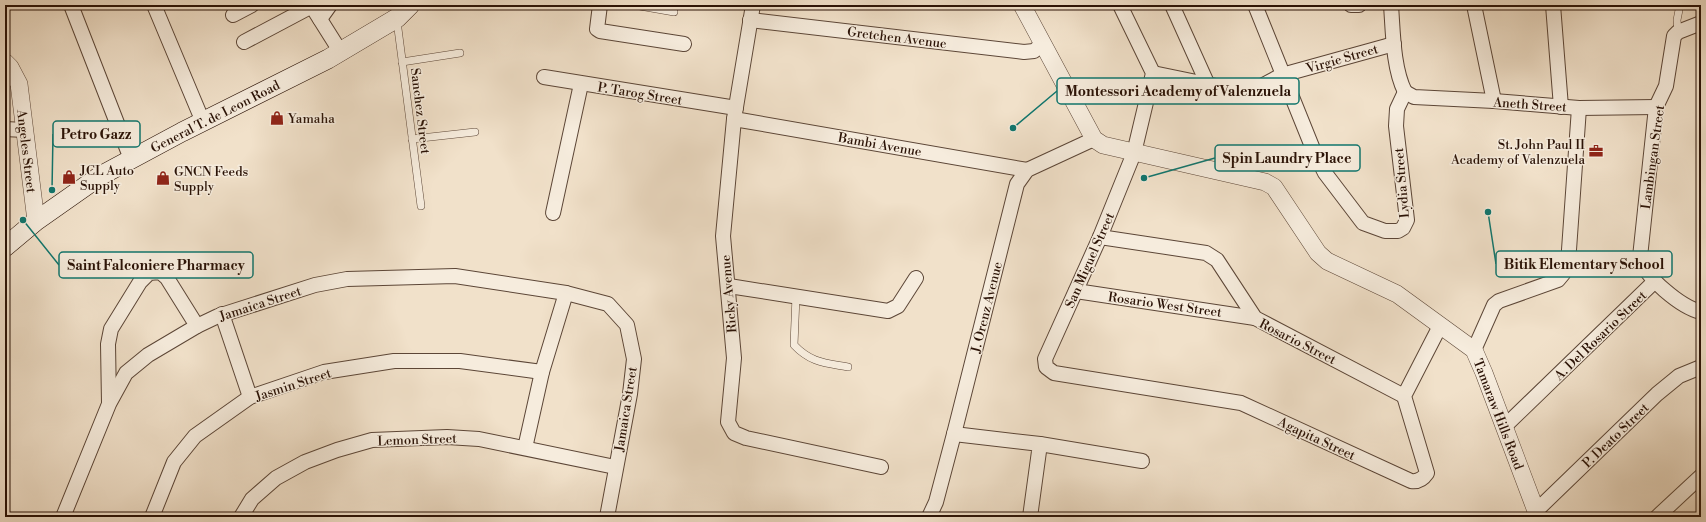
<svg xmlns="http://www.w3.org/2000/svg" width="1706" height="522" viewBox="0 0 1706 522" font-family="'Libre Bodoni',serif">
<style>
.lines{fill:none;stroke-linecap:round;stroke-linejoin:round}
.service-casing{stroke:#5c4637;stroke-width:8}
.minor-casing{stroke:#5c4637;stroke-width:16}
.tertiary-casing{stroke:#5c4637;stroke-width:18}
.secondary-casing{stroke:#2a1206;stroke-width:20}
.service{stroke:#f6ecdd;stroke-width:7}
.minor{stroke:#f6ecdd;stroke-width:14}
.tertiary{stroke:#f6ecdd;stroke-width:17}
.secondary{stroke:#f6ecdd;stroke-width:19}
.labels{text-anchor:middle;stroke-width:3;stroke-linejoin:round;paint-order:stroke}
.street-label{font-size:13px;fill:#2a1206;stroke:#f6ecdd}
.poi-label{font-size:13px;fill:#2a1206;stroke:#f6ecdd;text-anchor:start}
.leader{fill:none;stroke:#0f766e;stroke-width:1.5}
.callout-dot{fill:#0f766e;stroke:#f6ecdd;stroke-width:1.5}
.callout{fill:#f6ecdd;stroke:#0f766e;stroke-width:1.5}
.callout-label{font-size:14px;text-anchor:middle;font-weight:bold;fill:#2a1206}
</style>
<rect width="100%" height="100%" fill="#f1e1ca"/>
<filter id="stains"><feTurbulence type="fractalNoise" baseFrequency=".005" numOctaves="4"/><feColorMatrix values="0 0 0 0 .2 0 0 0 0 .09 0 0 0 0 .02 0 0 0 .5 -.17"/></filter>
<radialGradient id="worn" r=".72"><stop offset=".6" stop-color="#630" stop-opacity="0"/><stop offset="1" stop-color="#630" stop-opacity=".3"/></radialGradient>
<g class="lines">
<defs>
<g id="service">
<polyline points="634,5 674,12"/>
<polyline points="397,21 421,206"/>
<polyline points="1678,32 1677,20 1680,5"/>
<polyline points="402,62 460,53"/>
<polyline points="412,139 475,132"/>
<path d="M 796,296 L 794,345 C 811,363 826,363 848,367"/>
</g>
<g id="minor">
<polyline points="71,5 131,159"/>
<polyline points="154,5 203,122"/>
<polyline points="311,5 340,51"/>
<polyline points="600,5 597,29 600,31 684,44"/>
<polyline points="753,5 734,119 723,236 734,358 728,422 734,433 746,438 881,467"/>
<path d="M 1120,5 L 1153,73 L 1134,153 L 1100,237 L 1045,359 L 1046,367 L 1054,373 L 1241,403 L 1411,481 C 1418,482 1423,479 1427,473 L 1404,396 L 1440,326"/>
<polyline points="1172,5 1208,85"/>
<polyline points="1255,5 1313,149 1325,173 1363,223 1385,231 1398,231 1403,228 1407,220 1396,126 1397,109 1405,92"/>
<polyline points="1351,5 1359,5"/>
<path d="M 1391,5 C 1393,32 1393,68 1405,92"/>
<polyline points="1474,5 1494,101"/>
<polyline points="1553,5 1561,107"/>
<polyline points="233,15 252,5"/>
<polyline points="320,19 330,5"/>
<polyline points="750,20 1024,52 1034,51 1042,44"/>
<path d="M 1701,23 L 1678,32 L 1674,36 L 1666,86 L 1656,107 L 1640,257 C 1644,277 1681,307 1701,312"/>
<polyline points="244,42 312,6"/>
<polyline points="1153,73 1245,92 1254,90 1282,75 1394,44"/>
<polyline points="544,77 736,108"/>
<polyline points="1405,92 1414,97 1494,101 1579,108 1656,107"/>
<polyline points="734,119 1027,170"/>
<polyline points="5,129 24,130"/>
<polyline points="553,213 581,84"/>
<polyline points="1100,237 1206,253 1217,260 1255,318 1404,396"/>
<polyline points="729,286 888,311 898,306 916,278"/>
<polyline points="1076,291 1255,318"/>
<polyline points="222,314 250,397"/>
<polyline points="1474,350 1494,305 1499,301 1558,280 1563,274 1568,264 1579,108"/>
<polyline points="109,403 108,344 111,329 140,282 149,273 160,272 167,278 197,326"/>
<polyline points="1504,427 1655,281"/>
<polyline points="954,434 1040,444 1030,517"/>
<polyline points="1040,444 1142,461"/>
<polyline points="525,448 542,372 566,293"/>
<polyline points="1536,511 1657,394 1679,376 1701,367"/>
<polyline points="63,517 109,404 126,373 148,355 197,326 218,316 315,285 347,279 455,276 566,293 608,304 627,325 634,359 630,394 607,517"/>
<polyline points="152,517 174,462 195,436 250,397 324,372 394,361 460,361 542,372"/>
<polyline points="241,517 252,499 276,478 305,462 337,450 372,440 447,437 479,439 615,467"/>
<polyline points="929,517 936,502 954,434 1017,184 1027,170 1094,139"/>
<polyline points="1657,517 1701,476"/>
</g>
<g id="tertiary">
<polyline points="1022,5 1094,139 1103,145 1265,182 1274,187 1318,253 1327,261 1397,294 1474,350 1484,373 1536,511 1535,517"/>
<polyline points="5,62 10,67 19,84 36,221"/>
</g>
<polyline id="secondary" points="5,247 36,221 100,176 182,132 328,59 397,18 410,5"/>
</defs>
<!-- service casing -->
<use href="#service" class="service-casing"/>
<!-- minor casing -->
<use href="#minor" class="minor-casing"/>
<!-- tertiary casing -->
<use href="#tertiary" class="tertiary-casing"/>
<!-- secondary casing -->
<use href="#secondary" class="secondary-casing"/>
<!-- service -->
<use href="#service" class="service"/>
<!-- minor -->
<use href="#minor" class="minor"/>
<!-- tertiary -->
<use href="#tertiary" class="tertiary"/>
<!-- secondary -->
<use href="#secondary" class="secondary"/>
</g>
<!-- icons -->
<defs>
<symbol id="shop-bare" viewBox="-9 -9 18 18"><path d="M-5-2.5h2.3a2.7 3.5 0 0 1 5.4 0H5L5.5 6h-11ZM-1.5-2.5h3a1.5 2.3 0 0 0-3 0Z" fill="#8f2418" stroke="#f6ecdd" stroke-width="2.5" paint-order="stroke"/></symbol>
<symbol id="office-bare" viewBox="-9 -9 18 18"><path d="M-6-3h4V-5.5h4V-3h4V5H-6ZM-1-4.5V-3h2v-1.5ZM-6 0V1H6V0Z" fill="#8f2418" stroke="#f6ecdd" stroke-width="2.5" paint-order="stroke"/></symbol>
</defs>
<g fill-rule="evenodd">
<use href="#shop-bare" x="267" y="108" width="20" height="20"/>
<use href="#office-bare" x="1586" y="141" width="20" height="20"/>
<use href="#shop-bare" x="59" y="167" width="20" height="20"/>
<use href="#shop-bare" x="153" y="168" width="20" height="20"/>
</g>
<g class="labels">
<!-- street labels -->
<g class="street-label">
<text transform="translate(897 37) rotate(7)" y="5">Gretchen Avenue</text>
<text transform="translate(1342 58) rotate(-16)" y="5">Virgie Street</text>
<text transform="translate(640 93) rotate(9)" y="5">P. Tarog Street</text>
<text transform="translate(1530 104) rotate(4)" y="5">Aneth Street</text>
<text transform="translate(421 111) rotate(83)" y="5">Sanchez Street</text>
<text transform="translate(215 116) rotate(-27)" y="5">General T. de Leon Road</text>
<text transform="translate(880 144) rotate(10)" y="5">Bambi Avenue</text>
<text transform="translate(27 151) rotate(83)" y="5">Angeles Street</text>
<text transform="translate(1652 157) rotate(-82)" y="5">Lambingan Street</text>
<text transform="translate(1401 183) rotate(-95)" y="5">Lydia Street</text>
<text transform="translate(1089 260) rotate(-66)" y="5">San Miguel Street</text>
<text transform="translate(728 294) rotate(-95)" y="5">Ricky Avenue</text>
<text transform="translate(260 303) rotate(-18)" y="5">Jamaica Street</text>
<text transform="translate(1165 304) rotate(8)" y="5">Rosario West Street</text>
<text transform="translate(986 307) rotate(-76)" y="5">J. Orenz Avenue</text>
<text transform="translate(1600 335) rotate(-44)" y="5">A. Del Rosario Street</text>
<text transform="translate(1298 341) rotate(27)" y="5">Rosario Street</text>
<text transform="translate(293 384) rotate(-18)" y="5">Jasmin Street</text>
<text transform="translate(625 409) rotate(-81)" y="5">Jamaica Street</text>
<text transform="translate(1499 414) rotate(69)" y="5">Tamaraw Hills Road</text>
<text transform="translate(1615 435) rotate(-44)" y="5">P. Deato Street</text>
<text transform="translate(1317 438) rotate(25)" y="5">Agapita Street</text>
<text transform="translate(417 439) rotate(-2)" y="5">Lemon Street</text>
</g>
<!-- poi labels -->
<g class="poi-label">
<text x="288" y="123">Yamaha</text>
<text x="1585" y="149" text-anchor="end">St. John Paul II<tspan x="1585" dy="15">Academy of Valenzuela</tspan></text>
<text x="80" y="175">JCL Auto<tspan x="80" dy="15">Supply</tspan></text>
<text x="174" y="176">GNCN Feeds<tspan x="174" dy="15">Supply</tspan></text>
</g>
</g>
<!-- callouts -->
<path class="leader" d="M1013 128L1057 91M52 190L53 134M1144 178L1215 158M1488 212L1496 264M23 220L59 265"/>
<g class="callout-dot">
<circle cx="1013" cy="128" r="4"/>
<circle cx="52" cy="190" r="4"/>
<circle cx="1144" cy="178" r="4"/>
<circle cx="1488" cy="212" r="4"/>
<circle cx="23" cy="220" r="4"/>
</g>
<g class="callout">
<rect x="1057" y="78" width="242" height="26" rx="4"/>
<rect x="53" y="121" width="87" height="26" rx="4"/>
<rect x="1215" y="145" width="145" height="26" rx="4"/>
<rect x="1496" y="251" width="176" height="26" rx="4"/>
<rect x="59" y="252" width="194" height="26" rx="4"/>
</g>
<g class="callout-label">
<text x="1178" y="96">Montessori Academy of Valenzuela</text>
<text x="96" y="139">Petro Gazz</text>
<text x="1287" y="163">Spin Laundry Place</text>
<text x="1584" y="269">Bitik Elementary School</text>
<text x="156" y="270">Saint Falconiere Pharmacy</text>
</g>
<!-- margin -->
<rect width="1706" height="522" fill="none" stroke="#f1e1ca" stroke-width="20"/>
<rect x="6" y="6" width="1694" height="510" fill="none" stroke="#2a1206" stroke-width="2"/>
<rect x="10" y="10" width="1686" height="502" fill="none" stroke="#2a1206"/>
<rect width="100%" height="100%" filter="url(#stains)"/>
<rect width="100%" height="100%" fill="url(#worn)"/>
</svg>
